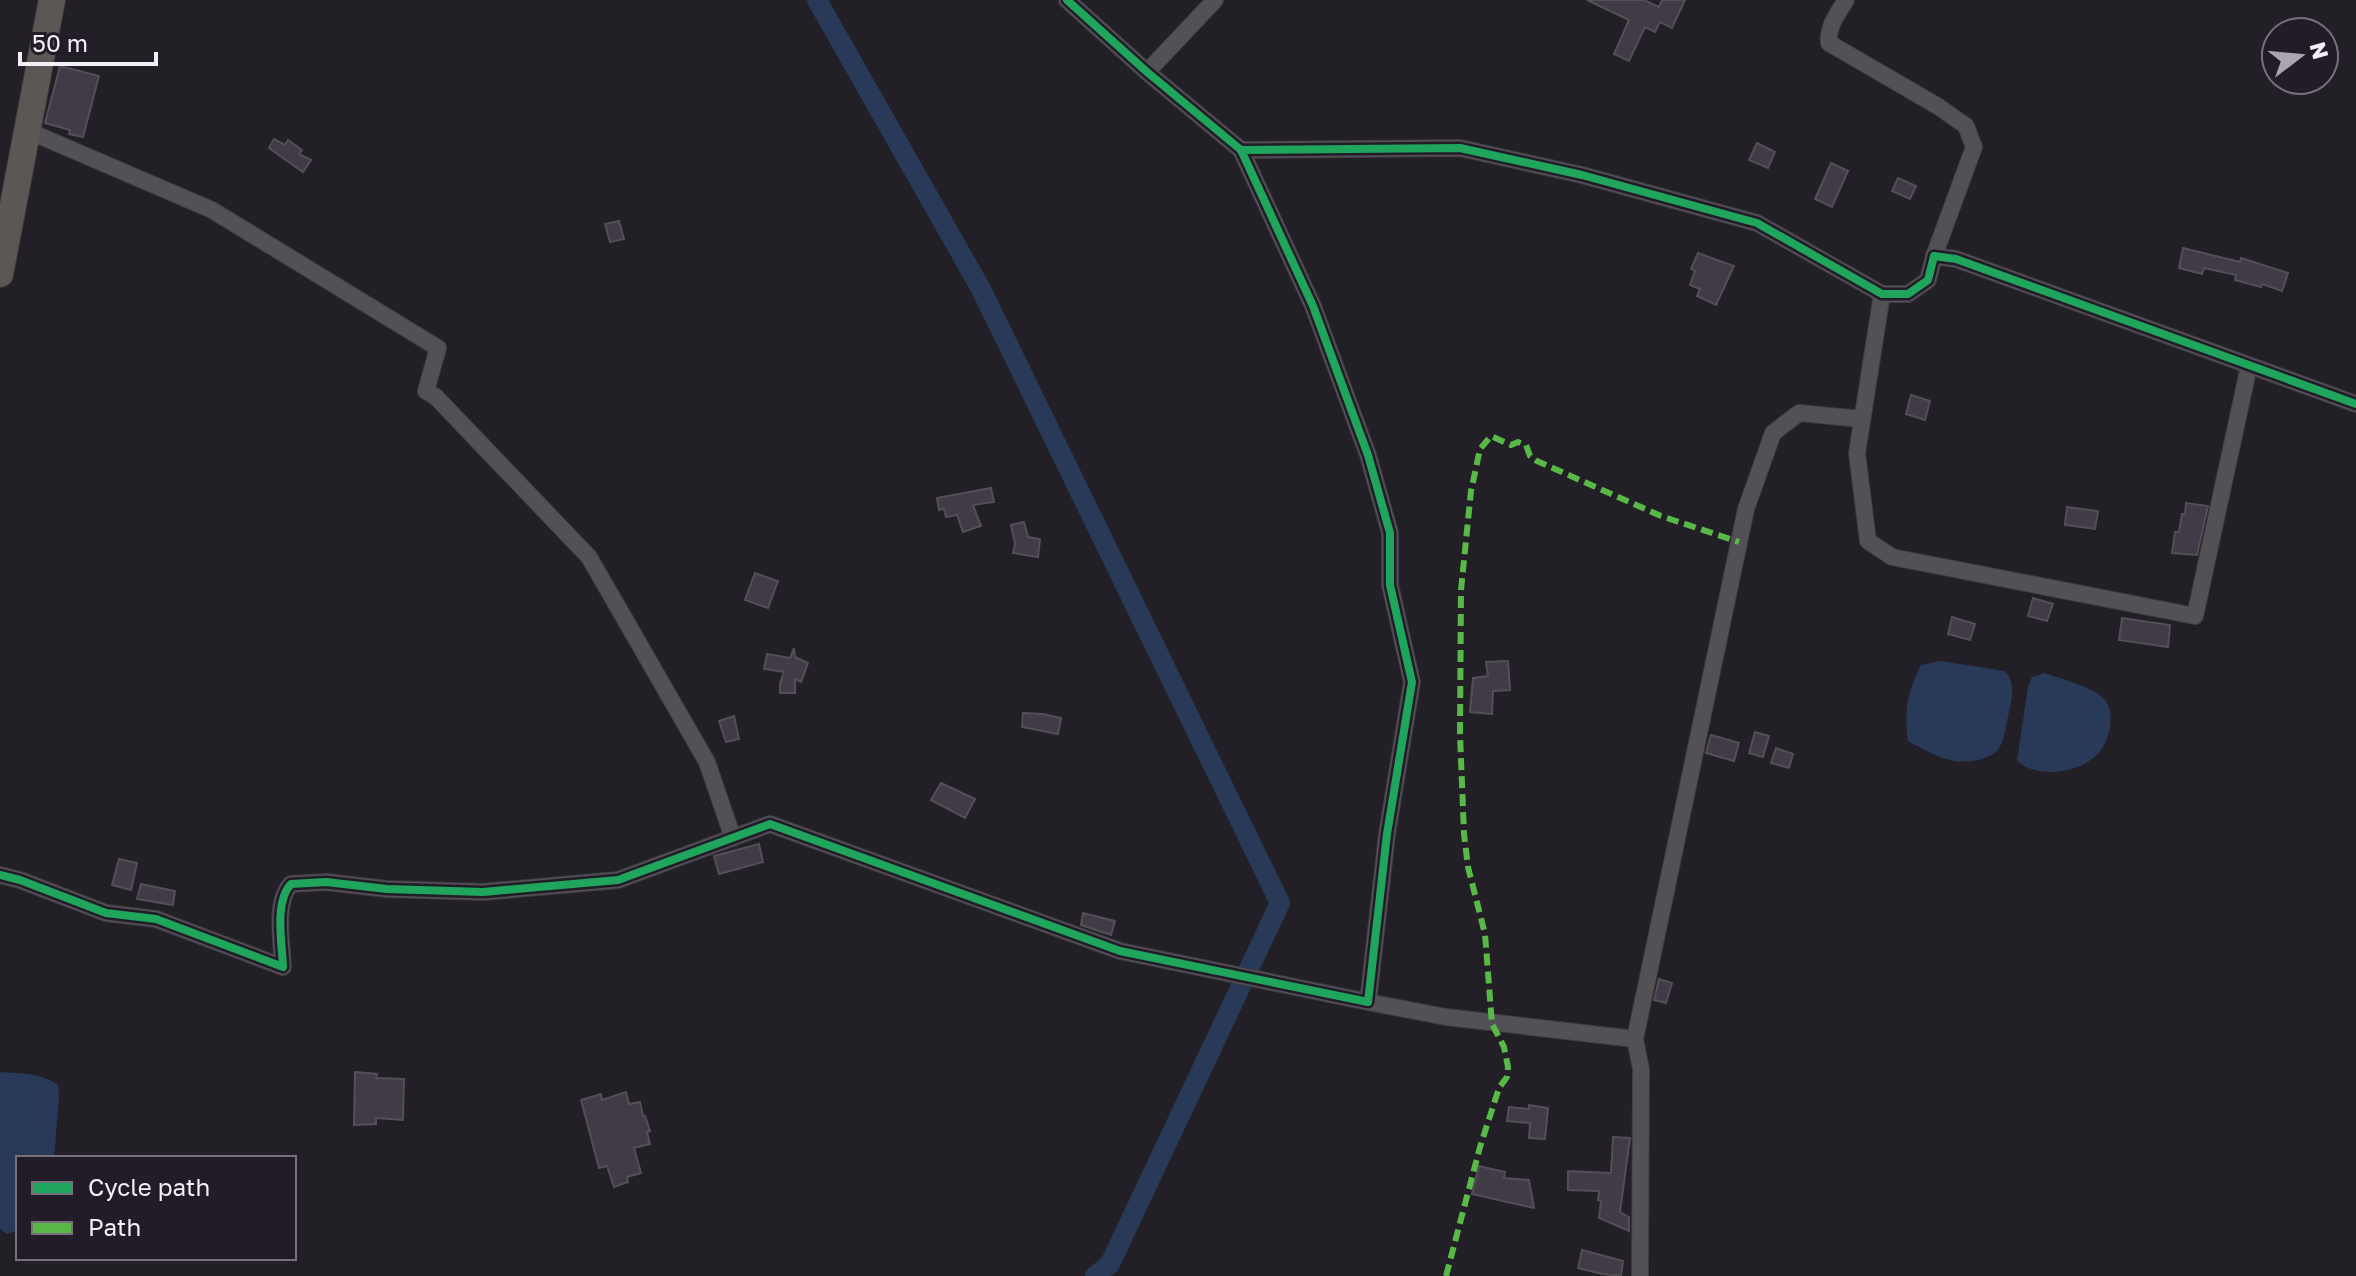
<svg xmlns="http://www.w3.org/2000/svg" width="2356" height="1276" viewBox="0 0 2356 1276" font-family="'Golos Text',sans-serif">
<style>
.water{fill:#283a57}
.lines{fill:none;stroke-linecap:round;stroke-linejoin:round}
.canal{stroke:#283a57;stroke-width:20}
.building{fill:#403b46;stroke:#525056;stroke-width:2}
.street-casing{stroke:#3e3b41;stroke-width:18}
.primary-casing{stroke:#3e3b41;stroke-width:28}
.street{stroke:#535156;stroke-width:16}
.primary{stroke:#5c5755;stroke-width:26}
.quiet{stroke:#58b947;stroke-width:6;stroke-dasharray:12 6;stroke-linecap:butt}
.cycleway-casing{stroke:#221c29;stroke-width:13}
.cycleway{stroke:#20a55d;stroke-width:8}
</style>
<rect width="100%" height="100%" fill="#221f26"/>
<!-- water -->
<g class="water">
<path d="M 1941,661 L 2005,671 C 2016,684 2012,697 2009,712 C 2007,720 2004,742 1999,748 C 1995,755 1985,758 1978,760 C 1949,766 1933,754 1908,741 C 1904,710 1907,693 1921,665 Z"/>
<path d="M 2045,673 C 2063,680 2088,685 2102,697 C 2116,709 2111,736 2101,750 C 2085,773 2038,780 2017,761 L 2028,687 L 2032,677 Z"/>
<path d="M 0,1072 C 21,1074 40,1072 58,1085 L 59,1098 L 54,1158 L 18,1158 L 18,1230 L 7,1234 L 0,1229 Z"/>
</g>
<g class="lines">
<!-- canal -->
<polyline class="canal" points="817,0 981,289 1280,903 1110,1264 1095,1276"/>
</g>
<!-- building -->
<g class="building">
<polygon points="1587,0 1644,0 1659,7 1662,0 1685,0 1672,28 1660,22 1655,32 1645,27 1629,61 1614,54 1629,20"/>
<polygon points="60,66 99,76 83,137 69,134 70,130 45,123"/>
<polygon points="274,139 285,145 288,140 302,150 299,154 311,160 303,172 269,148"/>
<polygon points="1757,143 1775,152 1768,168 1749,160"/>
<polygon points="1831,163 1848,171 1832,207 1815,199"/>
<polygon points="1898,178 1916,186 1910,199 1892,191"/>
<polygon points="619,221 624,239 610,242 605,224"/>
<polygon points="2183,248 2240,262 2241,258 2288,273 2282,291 2262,284 2261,287 2235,280 2236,275 2204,268 2202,274 2179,268"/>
<polygon points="1698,253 1734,266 1716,305 1697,296 1700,289 1690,285 1695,271 1691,269"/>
<polygon points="1911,395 1930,401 1925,420 1906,414"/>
<polygon points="991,488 994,502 973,505 981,526 963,532 957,515 946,517 944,509 939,510 937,498"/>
<polygon points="2186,503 2208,506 2197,555 2172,553 2175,532 2179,532 2182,514 2185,514"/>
<polygon points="2067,507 2098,511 2095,529 2065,525"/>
<polygon points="1024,522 1028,537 1040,539 1038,557 1013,553 1015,544 1011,525"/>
<polygon points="755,573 778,581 768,608 745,600"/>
<polygon points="2033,598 2053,604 2047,621 2028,616"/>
<polygon points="1952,617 1975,624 1970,640 1948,634"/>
<polygon points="2122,618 2170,625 2168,647 2119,640"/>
<polygon points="794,648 795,657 808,663 801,682 795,679 795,693 780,693 780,683 784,672 764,669 767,654 790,658"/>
<polygon points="1508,661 1510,690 1493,691 1492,714 1470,712 1473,678 1488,676 1486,662"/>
<polygon points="1023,713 1043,714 1061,718 1058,734 1022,727"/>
<polygon points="734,716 739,739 726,742 719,721"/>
<polygon points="1755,732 1769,736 1763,757 1749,753"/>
<polygon points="1711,735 1739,743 1734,761 1706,753"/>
<polygon points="1776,748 1793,754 1789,768 1771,763"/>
<polygon points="941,783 975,799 965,818 931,800"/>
<polygon points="759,844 763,862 719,874 714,856"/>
<polygon points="119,859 137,863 131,890 112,885"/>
<polygon points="141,884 175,891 173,905 137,899"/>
<polygon points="1083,913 1115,921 1111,935 1081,925"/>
<polygon points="1659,979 1672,983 1666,1003 1654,1000"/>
<polygon points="355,1072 377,1074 376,1078 404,1079 403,1120 376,1118 376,1124 354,1125"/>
<polygon points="626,1092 629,1104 640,1102 643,1116 645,1116 650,1131 647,1132 650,1144 634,1148 641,1173 627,1177 628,1182 614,1187 607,1166 599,1168 581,1100 601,1094 602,1100"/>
<polygon points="1529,1105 1548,1108 1545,1139 1529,1138 1530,1123 1507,1121 1509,1107 1529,1109"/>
<polygon points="1613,1137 1630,1138 1620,1212 1629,1217 1629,1231 1599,1218 1601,1201 1598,1200 1599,1191 1568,1190 1568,1171 1611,1173"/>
<polygon points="1479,1166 1505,1172 1504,1178 1529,1180 1534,1208 1472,1194"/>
<polygon points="1582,1250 1623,1261 1621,1276 1602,1274 1578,1268"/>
</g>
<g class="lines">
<defs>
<g id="street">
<polyline points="1067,0 1147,72 1241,150 1460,148 1582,175 1757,223 1882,294 1908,294 1928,280 1934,256 1956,259 2356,404"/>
<path d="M 1846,0 C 1838,13 1827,27 1829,43 L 1939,107 L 1966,126 L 1974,147 L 1934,256"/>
<polyline points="1147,72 1215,0"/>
<polyline points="26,130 212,210 438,348 426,391 436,397 589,557 707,762 733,838"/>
<polyline points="1882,294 1857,453 1868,541 1892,557 2195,616 2249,366"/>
<path d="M 0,875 L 20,880 L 106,913 L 156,919 L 283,967 C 282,943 274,902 291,884 L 326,882 L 387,889 L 483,892 L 618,880 L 770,824 L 1120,951 L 1368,1002 L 1387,834 L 1412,682 L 1390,585 L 1390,533 L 1368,455 L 1313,306 L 1241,150"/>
<polyline points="1368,1002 1446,1017 1635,1039 1641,1069 1640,1276"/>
<polyline points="1635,1039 1746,509 1773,433 1799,413 1862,419"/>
</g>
<polyline id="primary" points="0,274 52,0"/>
</defs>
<!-- street casing -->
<use href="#street" class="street-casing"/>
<!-- primary casing -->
<use href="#primary" class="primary-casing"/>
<!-- street -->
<use href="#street" class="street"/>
<!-- primary -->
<use href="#primary" class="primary"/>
<!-- quiet -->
<polyline class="quiet" points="1446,1276 1480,1147 1499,1088 1507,1077 1508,1067 1504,1047 1492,1024 1485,934 1468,867 1464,834 1460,734 1461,590 1471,491 1480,449 1491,436 1511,445 1518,442 1526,445 1530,456 1537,461 1661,516 1739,542"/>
<defs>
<g id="cycleway">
<polyline points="1067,0 1147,72 1241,150 1460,148 1582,175 1757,223 1882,294 1908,294 1928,280 1934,256 1956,259 2356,404"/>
<path d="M 0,875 L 20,880 L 106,913 L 156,919 L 283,967 C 282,943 274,902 291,884 L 326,882 L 387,889 L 483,892 L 618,880 L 770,824 L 1120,951 L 1368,1002 L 1387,834 L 1412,682 L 1390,585 L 1390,533 L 1368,455 L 1313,306 L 1241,150"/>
</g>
</defs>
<!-- cycleway casing -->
<use href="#cycleway" class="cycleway-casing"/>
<!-- cycleway -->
<use href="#cycleway" class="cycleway"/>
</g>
<!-- legend -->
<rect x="16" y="1156" width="280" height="104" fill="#221c29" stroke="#76707c" stroke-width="2"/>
<rect x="32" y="1182" width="40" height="12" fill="#20a55d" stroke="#76707c" stroke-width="2"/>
<text x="88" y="1196" font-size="24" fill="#f3eff8">Cycle path</text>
<rect x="32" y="1222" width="40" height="12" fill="#58b947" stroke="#76707c" stroke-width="2"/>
<text x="88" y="1236" font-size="24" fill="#f3eff8">Path</text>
<!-- north arrow -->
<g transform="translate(2300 56) rotate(74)"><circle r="38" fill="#221c29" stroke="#76707c" stroke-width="2"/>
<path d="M0-6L14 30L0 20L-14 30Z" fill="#aaa6ae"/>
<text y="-12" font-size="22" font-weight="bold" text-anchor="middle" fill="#f3eff8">N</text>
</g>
<!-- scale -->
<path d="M20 52v12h136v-12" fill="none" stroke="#f3eff8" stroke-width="4"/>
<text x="32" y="52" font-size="24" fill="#f3eff8" stroke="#221c29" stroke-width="6" paint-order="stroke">50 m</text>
</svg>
